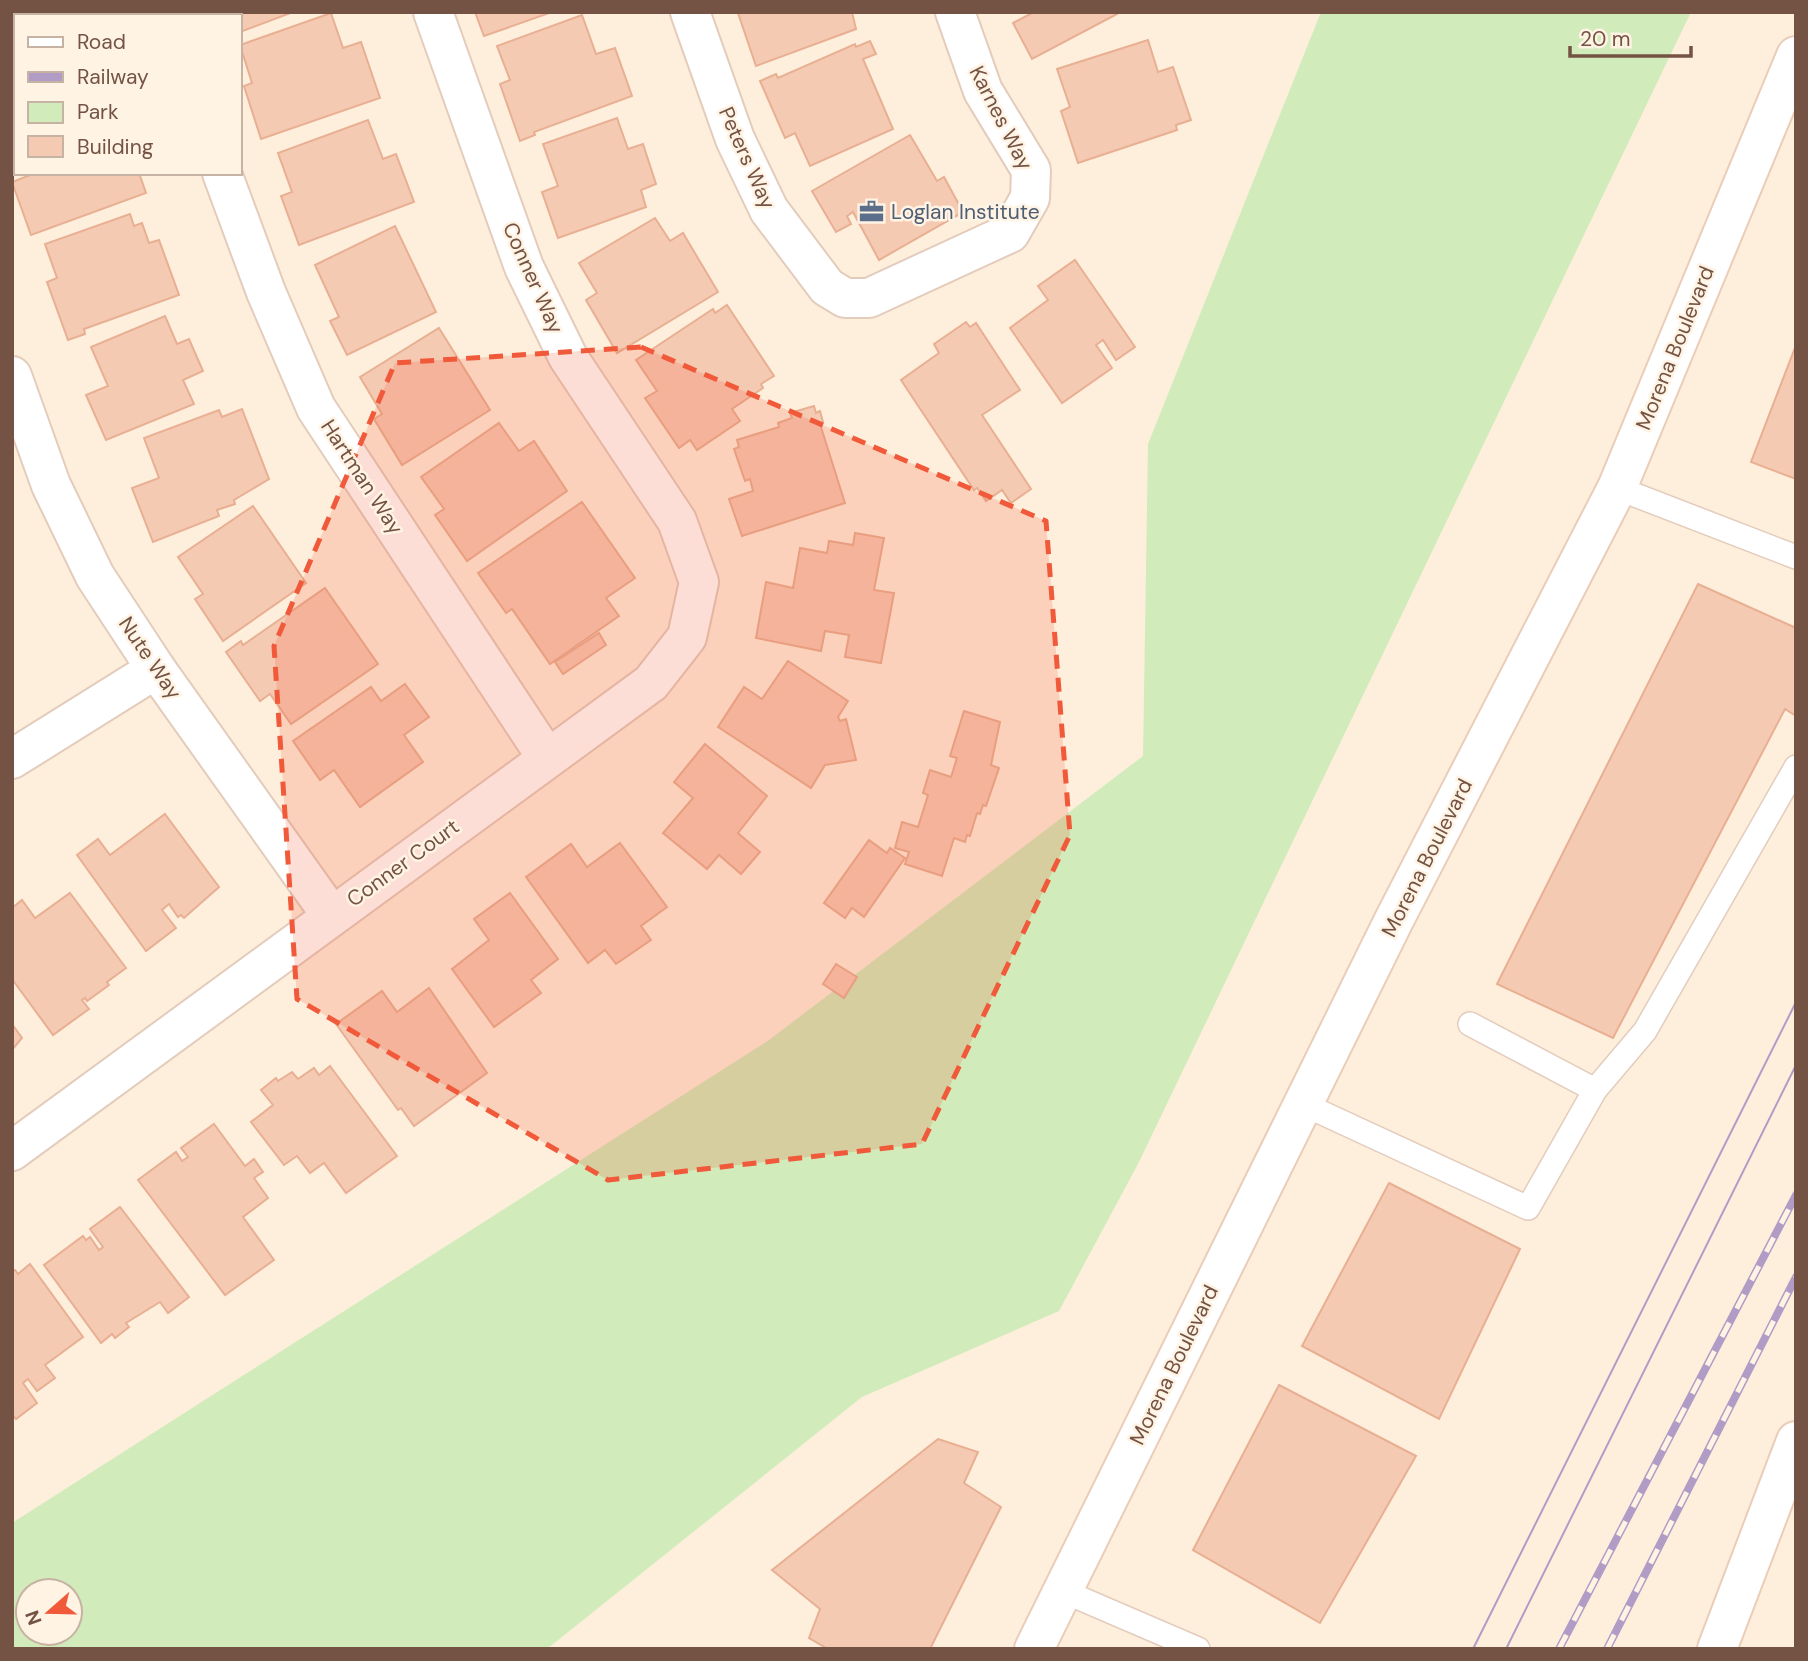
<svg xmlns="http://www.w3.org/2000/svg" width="1808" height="1661" viewBox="0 0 1808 1661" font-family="'DM Sans',sans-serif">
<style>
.green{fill:#d1ebbb;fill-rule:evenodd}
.building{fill:#f5cab3;stroke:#e8af92;stroke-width:2}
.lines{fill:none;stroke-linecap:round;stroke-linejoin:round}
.lane-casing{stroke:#e3ccbc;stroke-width:26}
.street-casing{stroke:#e3ccbc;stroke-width:42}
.secondary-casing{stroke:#e9cdb8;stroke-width:42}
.lane{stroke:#fff;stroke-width:23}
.street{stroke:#fff;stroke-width:38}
.secondary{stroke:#fff;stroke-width:38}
.tram{stroke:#b19cc6;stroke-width:2}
.rail-casing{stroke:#b19cc6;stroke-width:8}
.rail{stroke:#fff3e4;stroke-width:5;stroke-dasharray:16;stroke-linecap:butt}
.marked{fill:#f05939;fill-opacity:0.2;stroke:#f05939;stroke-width:5;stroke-dasharray:14 9;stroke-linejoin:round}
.labels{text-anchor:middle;stroke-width:5;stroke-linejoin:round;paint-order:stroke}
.street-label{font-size:21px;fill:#745344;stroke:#fff3e4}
.service-label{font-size:21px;fill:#4e5e75;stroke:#fff3e4;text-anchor:start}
</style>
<rect width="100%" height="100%" fill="#feefdd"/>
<!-- green -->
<path class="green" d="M 1321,12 L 1691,12 L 1138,1164 L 1059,1311 L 862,1397 L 547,1649 L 12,1649 L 12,1523 L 769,1040 L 1143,756 L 1148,444 ZM 28,1591 L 70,1591 L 70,1633 L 28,1633 Z"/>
<!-- building -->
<g class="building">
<polygon points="39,12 63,12 64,16 30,16"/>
<polygon points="212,12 293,12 240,32 240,16 213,16"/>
<polygon points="475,12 552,12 484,36"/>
<polygon points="852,12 856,29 756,66 738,13"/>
<polygon points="1034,12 1116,12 1117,14 1032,59 1013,23"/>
<polygon points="331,13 343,48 361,42 380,98 261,139 244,86 252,83 240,45"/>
<polygon points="582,15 596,54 615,48 632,96 534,132 535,135 520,141 500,84 510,80 497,46"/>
<polygon points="16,21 16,125 12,127 12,22"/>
<polygon points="1148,40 1158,72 1173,67 1191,120 1176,125 1177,130 1078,163 1061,111 1070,107 1057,69"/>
<polygon points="870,41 876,54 863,59 893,129 810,166 795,133 785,138 760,81 776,74 778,78 855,44 856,47"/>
<polygon points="617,118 628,149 643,144 656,184 641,190 646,207 558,238 542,192 558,186 543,144"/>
<polygon points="368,120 383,159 396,154 414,202 299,245 281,196 292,192 278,153"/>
<polygon points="910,135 937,181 944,177 963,212 879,260 853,212 847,216 851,224 836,232 812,191"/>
<polygon points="35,173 139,173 146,193 31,235 12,182"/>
<polygon points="130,214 134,226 142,223 149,243 159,240 179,295 84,329 85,334 68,340 47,282 57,278 45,244"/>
<polygon points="655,218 670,241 683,233 718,292 617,353 586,300 597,293 579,263"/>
<polygon points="395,226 436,312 347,355 330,321 339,317 315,265"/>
<polygon points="1075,260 1135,347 1116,360 1103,340 1096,345 1112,368 1062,403 1010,328 1048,300 1038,286"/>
<polygon points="727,305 774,376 761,384 763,388 732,409 740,421 697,450 690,440 679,448 645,398 657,391 636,360 713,309 715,313"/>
<polygon points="165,316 177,344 189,339 203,371 183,380 194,404 106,440 86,395 108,386 91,347"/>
<polygon points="966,322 970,327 976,323 1020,390 982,415 1031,489 1011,503 1002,490 986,501 977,488 974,490 901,380 939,353 934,344"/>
<polygon points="439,328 490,410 402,465 374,419 382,414 360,377"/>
<polygon points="1796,345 1796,479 1751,462"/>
<polygon points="814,406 816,413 820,411 823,422 820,424 845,503 742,536 729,499 753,491 750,479 745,481 734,449 739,447 737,440 779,427 778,423 792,418 790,413"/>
<polygon points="242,409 269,479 234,500 235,504 217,510 219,516 153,542 132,488 159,478 144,438 219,410 222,417"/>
<polygon points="499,423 519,451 534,441 567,491 467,561 435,515 444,509 421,477"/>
<polygon points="582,502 635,578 606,598 619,616 550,664 512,609 506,613 478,573"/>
<polygon points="253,506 306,583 223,641 195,599 203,594 178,557"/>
<polygon points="855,533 884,538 874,590 894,593 881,663 845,657 849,635 825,631 821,651 756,638 766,582 793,588 800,548 827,553 829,541 853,545"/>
<polygon points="1698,584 1796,628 1796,716 1785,709 1613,1038 1497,984"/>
<polygon points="325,588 378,664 291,724 270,694 260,701 226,652 241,641 243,645"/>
<polygon points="599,633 606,645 563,674 555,662"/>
<polygon points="788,661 848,701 838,717 840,721 846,719 856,760 825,765 811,788 718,727 744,687 762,699"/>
<polygon points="405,684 429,717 404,735 423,762 360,807 334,770 320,780 293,741 371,687 381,701"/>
<polygon points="964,711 1000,722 991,765 999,768 986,806 983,805 980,814 977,813 970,836 967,835 965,842 954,838 942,876 905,864 909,852 895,848 902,822 918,827 928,795 923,793 930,770 951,777 957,758 950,756"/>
<polygon points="705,744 767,796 738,833 760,852 741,874 719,855 707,869 663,833 693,798 674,782"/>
<polygon points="165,814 219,887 184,918 181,915 178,917 169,904 162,910 176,928 146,951 77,855 98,839 110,855"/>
<polygon points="869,840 887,853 890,848 905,858 864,917 852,908 845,918 824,903"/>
<polygon points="620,843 667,907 641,926 651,940 616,964 605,950 588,963 526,877 571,844 587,867"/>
<polygon points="70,893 126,968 107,982 109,985 87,1001 85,998 82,1000 89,1009 53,1035 12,979 12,908 22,900 35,918"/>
<polygon points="510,893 558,959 531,980 541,993 494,1027 452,969 489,940 474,919"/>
<polygon points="836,964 857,977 844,998 823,984"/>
<polygon points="429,988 487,1073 414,1126 401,1108 398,1110 336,1024 382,991 397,1012"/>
<polygon points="12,1024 22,1038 12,1050"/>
<polygon points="330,1066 397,1156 346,1193 324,1163 310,1173 297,1156 284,1165 251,1122 273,1105 261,1090 276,1078 278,1081 292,1072 298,1079 314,1068 319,1075"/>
<polygon points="214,1124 245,1166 254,1159 263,1172 254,1178 268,1198 243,1217 274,1260 225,1295 138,1180 176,1152 182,1161 188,1157 181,1148"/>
<polygon points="1389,1183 1520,1249 1439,1419 1302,1346"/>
<polygon points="120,1207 189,1297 168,1313 160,1302 126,1323 129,1327 115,1338 112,1334 101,1343 44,1265 83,1236 86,1240 90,1237 99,1250 103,1247 90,1229"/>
<polygon points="30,1264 83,1337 45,1365 55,1378 37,1391 28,1379 23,1383 37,1403 16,1419 12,1414 12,1272 15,1270 18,1274"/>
<polygon points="1279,1385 1416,1456 1320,1623 1193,1550"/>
<polygon points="938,1439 978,1452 964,1483 1001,1507 930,1649 828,1649 809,1638 820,1609 772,1570"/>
</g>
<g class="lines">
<defs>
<g id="lane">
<polyline points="1617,488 1796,557"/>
<polyline points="1595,1090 1645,1031 1796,767"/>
<polyline points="1303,1104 1528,1208 1595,1090 1470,1024"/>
<polyline points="1063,1591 1198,1649"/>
</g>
<g id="street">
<polyline points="163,12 164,16"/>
<polyline points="690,12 735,139 769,210 827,287 845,298 869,298 1010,233 1030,198 1031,170 983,91 955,12"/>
<polyline points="222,173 266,292 316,408 547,758"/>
<polyline points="12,376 51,485 95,576 156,669 331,915"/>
<polyline points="12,759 156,669"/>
<polyline points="12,1151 651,683 687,637 699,582 677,521 568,357 524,267 433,12"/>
</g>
<g id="secondary">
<polyline points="1034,1649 1394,920 1617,488 1796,56"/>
<polyline points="1717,1649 1796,1441"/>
</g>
</defs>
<!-- lane casing -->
<use href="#lane" class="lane-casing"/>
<!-- street casing -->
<use href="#street" class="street-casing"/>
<!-- secondary casing -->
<use href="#secondary" class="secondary-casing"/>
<!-- lane -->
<use href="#lane" class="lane"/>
<!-- street -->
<use href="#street" class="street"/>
<!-- secondary -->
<use href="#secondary" class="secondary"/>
<!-- tram -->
<g class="tram">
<polyline points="1473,1649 1796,1002"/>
<polyline points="1506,1649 1796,1065"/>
</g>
<defs>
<g id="rail">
<polyline points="1559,1649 1796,1195"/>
<polyline points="1607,1649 1796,1277"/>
</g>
</defs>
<!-- rail casing -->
<use href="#rail" class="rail-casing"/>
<!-- rail -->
<use href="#rail" class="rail"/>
</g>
<!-- marked area -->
<path class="marked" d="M 641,347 L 1046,521 L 1070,835 L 922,1144 L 608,1180 L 297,999 L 274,646 L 395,363 Z"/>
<!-- icons -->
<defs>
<symbol id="office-bare" viewBox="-9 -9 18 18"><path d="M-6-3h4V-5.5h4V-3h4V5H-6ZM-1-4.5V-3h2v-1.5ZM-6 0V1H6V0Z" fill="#5c6f8a" stroke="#fff3e4" stroke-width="2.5" paint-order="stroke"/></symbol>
</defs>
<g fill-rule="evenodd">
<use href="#office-bare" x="854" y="194" width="35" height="35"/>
</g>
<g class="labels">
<!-- street labels -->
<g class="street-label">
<text transform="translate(1001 118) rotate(63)" y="7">Karnes Way</text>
<text transform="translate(747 158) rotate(66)" y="7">Peters Way</text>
<text transform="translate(533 278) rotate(66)" y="7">Conner Way</text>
<text transform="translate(1675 348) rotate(-68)" y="7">Morena Boulevard</text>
<text transform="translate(362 477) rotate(57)" y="7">Hartman Way</text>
<text transform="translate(150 658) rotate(56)" y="7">Nute Way</text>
<text transform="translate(1427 858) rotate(-63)" y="7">Morena Boulevard</text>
<text transform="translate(403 863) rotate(-36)" y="7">Conner Court</text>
<text transform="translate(1174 1365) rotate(-64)" y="7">Morena Boulevard</text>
</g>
<!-- service labels -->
<g class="service-label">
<text x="891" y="219">Loglan Institute</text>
</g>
</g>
<!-- border -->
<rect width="1808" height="1661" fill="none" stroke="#745344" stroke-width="28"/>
<!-- legend -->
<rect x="14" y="14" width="228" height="161" fill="#fff3e4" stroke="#c7b3a4" stroke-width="2"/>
<rect x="28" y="37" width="35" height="10" fill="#ffffff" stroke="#c7b3a4" stroke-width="2"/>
<text x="77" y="49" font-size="21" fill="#745344">Road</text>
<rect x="28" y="72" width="35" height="10" fill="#b19cc6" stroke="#c7b3a4" stroke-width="2"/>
<text x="77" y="84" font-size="21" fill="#745344">Railway</text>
<rect x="28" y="102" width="35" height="21" fill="#d1ebbb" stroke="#c7b3a4" stroke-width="2"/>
<text x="77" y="119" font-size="21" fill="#745344">Park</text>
<rect x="28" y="136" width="35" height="21" fill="#f5cab3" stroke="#c7b3a4" stroke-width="2"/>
<text x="77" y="154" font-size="21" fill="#745344">Building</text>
<!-- north arrow -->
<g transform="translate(49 1612) rotate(250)"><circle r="33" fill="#fff3e4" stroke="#c7b3a4" stroke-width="2"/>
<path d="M0-5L12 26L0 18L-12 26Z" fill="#f05939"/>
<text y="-10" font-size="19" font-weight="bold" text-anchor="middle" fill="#745344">N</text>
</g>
<!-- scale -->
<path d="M1570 46v10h121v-10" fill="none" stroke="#745344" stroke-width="3.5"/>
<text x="1580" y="46" font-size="21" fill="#745344" stroke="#fff3e4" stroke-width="5" paint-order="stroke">20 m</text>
</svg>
